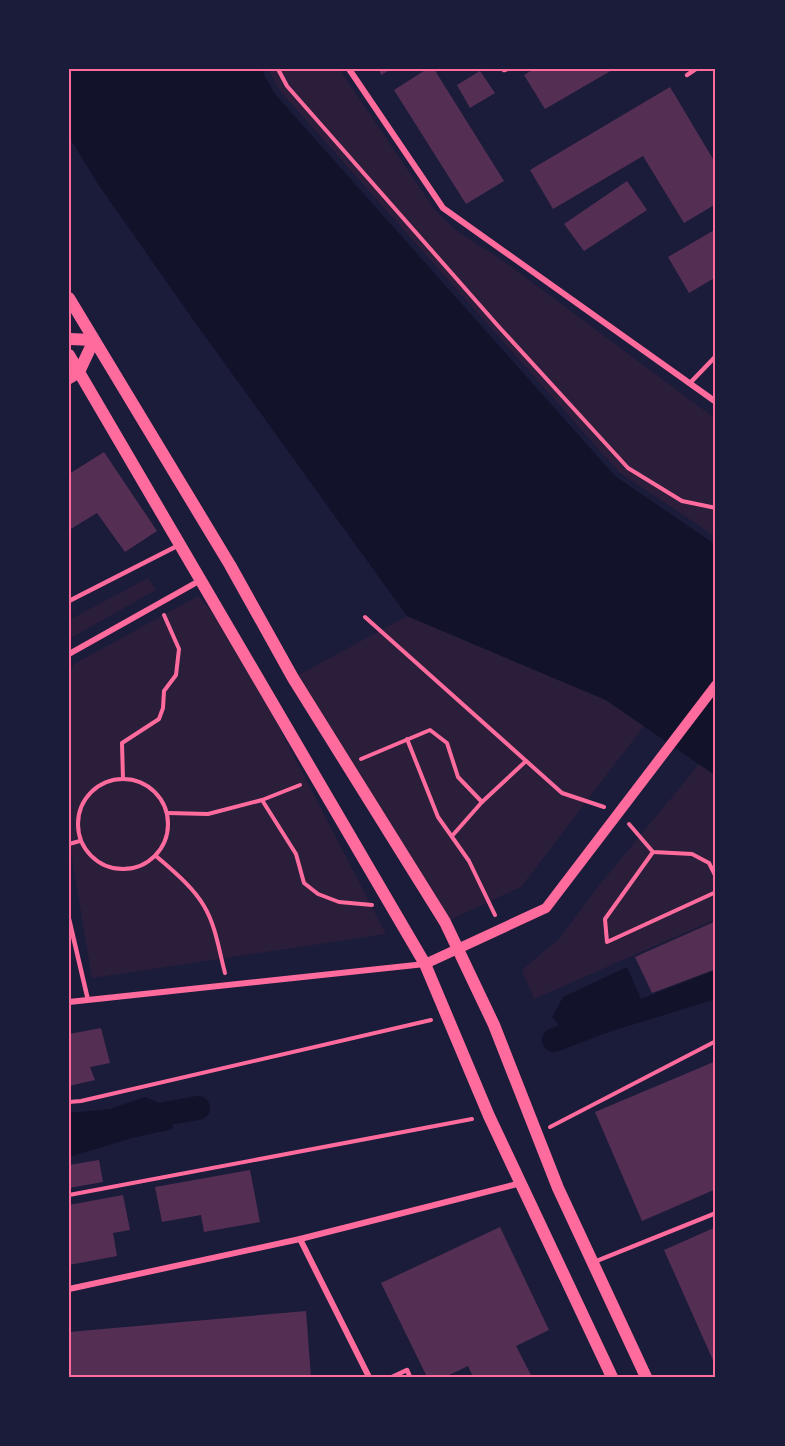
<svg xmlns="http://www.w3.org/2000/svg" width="785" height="1446" viewBox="0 0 785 1446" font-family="Commissioner,sans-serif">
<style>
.green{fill:#2a1e3b}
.water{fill:#12122b}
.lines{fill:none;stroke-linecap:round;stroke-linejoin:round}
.canal{stroke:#12122b;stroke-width:24}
.building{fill:#542f53}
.path{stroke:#ff6b9d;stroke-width:4}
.service{stroke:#ff6b9d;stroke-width:4.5}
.minor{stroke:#ff6b9d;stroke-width:6}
.tertiary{stroke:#ff6b9d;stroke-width:10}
.secondary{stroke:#ff6b9d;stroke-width:12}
.neatline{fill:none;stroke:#ff6b9d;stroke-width:2}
</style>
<rect width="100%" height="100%" fill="#1b1b3a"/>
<!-- green -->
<g class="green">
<polygon points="268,69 339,69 435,210 454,229 502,260 716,419 716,537 619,472 280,91"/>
<polygon points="148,578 156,590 69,639 69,620"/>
<polygon points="198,596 230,633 386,934 92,978 69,841 69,674 74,664"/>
<polygon points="407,616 606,700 644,726 521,887 445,922 293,678"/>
<polygon points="700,763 716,776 716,919 534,999 522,970 560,938 597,888"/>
</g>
<!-- water -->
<g class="water">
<polygon points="69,69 261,69 275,94 615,476 716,545 716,776 606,700 407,616 194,321 100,187 69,137"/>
<polygon points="627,967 641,999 716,970 716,999 573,1043 552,1017 563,997"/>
<polygon points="145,1097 168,1107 173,1129 132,1138 69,1157 69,1113 110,1109"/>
</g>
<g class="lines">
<!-- canal -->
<g class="canal">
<polyline points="554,1040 596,1024"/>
<polyline points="136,1119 198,1108"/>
</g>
</g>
<!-- building -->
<g class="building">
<polygon points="379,69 392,69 381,75"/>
<polygon points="427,69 434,69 504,181 466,204 394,90"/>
<polygon points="534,69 614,69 545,109 524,75"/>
<polygon points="480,71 495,93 470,108 457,85"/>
<polygon points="670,87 716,164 716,204 684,223 643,156 553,209 530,170"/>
<polygon points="627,181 647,210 584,251 564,224"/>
<polygon points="716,229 716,277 689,293 668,257"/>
<polygon points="104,452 157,531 125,552 97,513 69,530 69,474"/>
<polygon points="716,921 716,969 652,993 635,957"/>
<polygon points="101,1028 110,1063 90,1067 95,1080 69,1086 69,1034"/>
<polygon points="716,1061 716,1189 642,1221 595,1112"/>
<polygon points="99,1160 103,1182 69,1188 69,1165"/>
<polygon points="250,1170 260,1222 204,1232 201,1215 162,1222 155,1187"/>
<polygon points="123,1195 130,1230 113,1233 117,1256 69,1265 69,1205"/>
<polygon points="500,1227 549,1330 516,1346 532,1377 473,1377 468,1366 445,1377 427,1377 381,1283"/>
<polygon points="716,1227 716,1367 664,1250"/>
<polygon points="306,1311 311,1377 69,1377 69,1332"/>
</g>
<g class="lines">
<!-- path -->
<g class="path">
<polyline points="278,69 287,86 499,327 628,468 682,501 716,508"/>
<polyline points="365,617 562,793 604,807"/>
<polyline points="407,739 438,817 469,861 495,915"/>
<polyline points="361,759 430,730 447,743 458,777 482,802"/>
<circle cx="123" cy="824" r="45"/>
<polyline points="123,779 122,743 159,719 163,708 164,691 176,675 179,649 164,615"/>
<polyline points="262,800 300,785"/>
<polyline points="167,813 208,814 262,800 296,854 304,883 318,894 339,902 372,905"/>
<polyline points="629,824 653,852 692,854 709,863 716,877"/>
<polyline points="452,836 482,802 526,761"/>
<polyline points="69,844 80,841"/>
<polyline points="653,852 605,919 607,942 716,892"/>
<path d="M 156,856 C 173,871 192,886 204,906 C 216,926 219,951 225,973"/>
<polyline points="69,1102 81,1101 431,1020"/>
<polyline points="550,1127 716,1041"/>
<polyline points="69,1195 472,1119"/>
</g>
<!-- service -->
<g class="service">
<polyline points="504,70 507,69"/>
<polyline points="687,75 696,69"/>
<polyline points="690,383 716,356"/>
<polyline points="69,601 179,545"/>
<polyline points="69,919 88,1000"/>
<polyline points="594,1262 716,1213"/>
<polyline points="392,1377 407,1370 410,1377"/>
</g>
<!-- minor -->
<g class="minor">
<polyline points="349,69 443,208 716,402"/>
<polyline points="69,654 199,581"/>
<polyline points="69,1002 425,964"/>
<polyline points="300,1239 369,1377"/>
<polyline points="69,1289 300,1239 521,1183"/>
</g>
<!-- tertiary -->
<polyline class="tertiary" points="425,964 546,908 716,685"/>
<!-- secondary -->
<g class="secondary">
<polyline points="69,298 230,565 293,678 445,922 494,1025 558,1188 646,1377"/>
<polyline points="69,339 94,340 79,372 69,378"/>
<polyline points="69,355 425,964 489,1116 612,1377"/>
</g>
</g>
<!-- border -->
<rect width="785" height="1446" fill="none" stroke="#1b1b3a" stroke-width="141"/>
<rect x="70" y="70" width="644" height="1306" class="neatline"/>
</svg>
